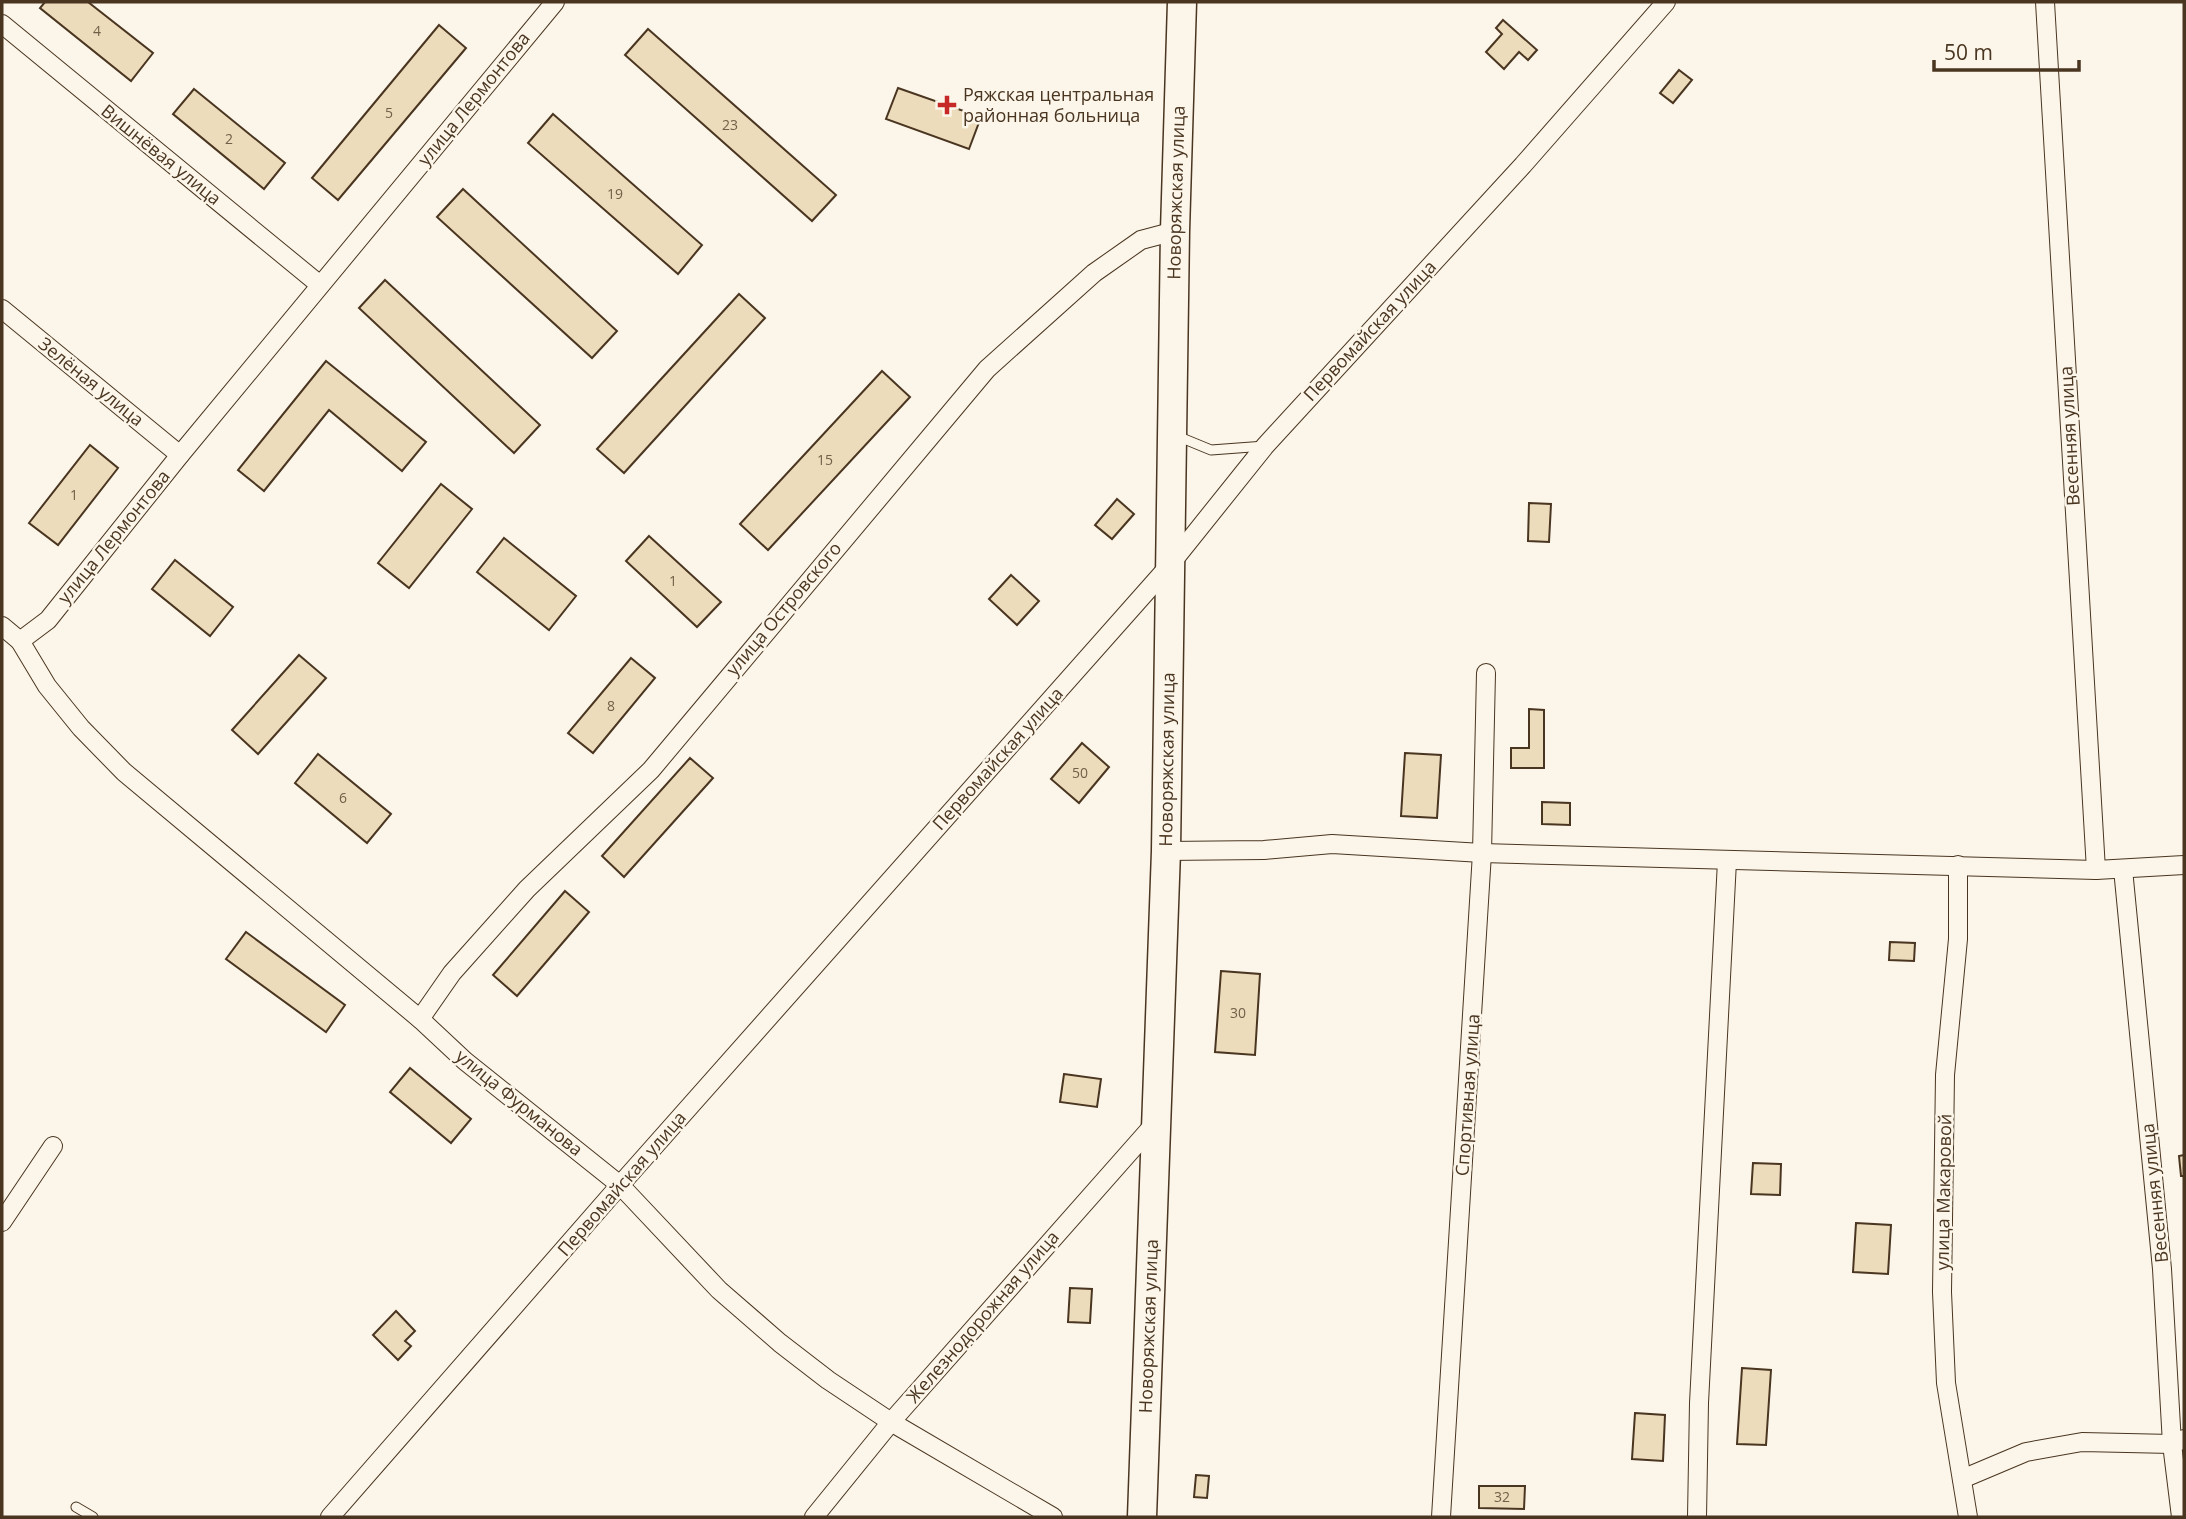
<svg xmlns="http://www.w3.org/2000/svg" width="2186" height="1519" viewBox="0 0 2186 1519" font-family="'Open Sans',sans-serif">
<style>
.building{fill:#ecdcbc;stroke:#4a3520;stroke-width:2}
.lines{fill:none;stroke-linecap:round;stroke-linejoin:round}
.lane-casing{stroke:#4a3520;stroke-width:11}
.street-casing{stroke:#4a3520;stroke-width:20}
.primary-casing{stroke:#4a3520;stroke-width:31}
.lane{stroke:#fbf6e9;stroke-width:9}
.street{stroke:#fbf6e9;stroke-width:18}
.primary{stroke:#fbf6e9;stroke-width:28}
.poi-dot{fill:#c62828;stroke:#fbf6e9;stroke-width:2.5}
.labels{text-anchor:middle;stroke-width:5;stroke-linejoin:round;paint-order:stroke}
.number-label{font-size:14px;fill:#725f47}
.poi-label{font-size:18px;fill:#4a3520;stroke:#fbf6e9;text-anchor:start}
.street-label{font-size:18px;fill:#4a3520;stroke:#fbf6e9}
</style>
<rect width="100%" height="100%" fill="#fbf6e9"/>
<!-- building -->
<g class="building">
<polygon points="45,2 88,2 153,53 131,81 40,8"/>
<polygon points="1503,20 1537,50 1528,60 1519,52 1504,69 1486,52 1502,34 1496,28"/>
<polygon points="439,25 466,48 338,200 312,178"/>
<polygon points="648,29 836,195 812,221 625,55"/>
<polygon points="1679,70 1692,80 1673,103 1660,93"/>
<polygon points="898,88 981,117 969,149 886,119"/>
<polygon points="194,89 285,163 264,189 173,114"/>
<polygon points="553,114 702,245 678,274 528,143"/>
<polygon points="463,189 617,331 592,358 437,217"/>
<polygon points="385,280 540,425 514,453 359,308"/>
<polygon points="739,294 765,318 624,473 597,449"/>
<polygon points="326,361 426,442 402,471 329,410 264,491 238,470"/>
<polygon points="882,371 910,397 768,550 740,524"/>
<polygon points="90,445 118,468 58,545 29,523"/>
<polygon points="441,484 472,509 409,588 378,563"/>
<polygon points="1117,499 1134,514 1112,539 1095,525"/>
<polygon points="1529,503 1551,504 1549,542 1528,541"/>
<polygon points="649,536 721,602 697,627 626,561"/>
<polygon points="504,538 576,596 549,630 477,572"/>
<polygon points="175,560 233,607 210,636 152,589"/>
<polygon points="1011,575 1039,601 1017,625 989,599"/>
<polygon points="299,655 326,678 258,754 232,730"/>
<polygon points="631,658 655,678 593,753 568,733"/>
<polygon points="1529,709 1544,710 1544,768 1511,768 1511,748 1529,748"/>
<polygon points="1082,743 1109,767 1079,803 1051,779"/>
<polygon points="1405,753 1441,755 1437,818 1401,816"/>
<polygon points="318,754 391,814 367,843 295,783"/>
<polygon points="690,758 713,778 624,877 602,856"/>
<polygon points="1542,802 1570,803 1570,825 1542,824"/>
<polygon points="565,891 589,912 517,996 493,975"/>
<polygon points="246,932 345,1005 326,1032 226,959"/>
<polygon points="1890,942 1915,943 1914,961 1889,960"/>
<polygon points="1221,971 1260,974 1255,1055 1215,1052"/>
<polygon points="410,1068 471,1119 451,1143 390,1092"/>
<polygon points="1064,1074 1101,1079 1097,1107 1060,1102"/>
<polygon points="2184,1155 2184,1176 2181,1176 2179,1156"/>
<polygon points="1753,1163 1781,1164 1780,1195 1751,1194"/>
<polygon points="1856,1223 1891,1225 1888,1274 1853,1272"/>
<polygon points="1070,1288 1092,1289 1090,1323 1068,1322"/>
<polygon points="396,1311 415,1331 405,1341 411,1346 398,1360 373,1335"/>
<polygon points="1742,1368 1771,1370 1766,1445 1737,1444"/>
<polygon points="1635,1413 1665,1415 1663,1461 1632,1459"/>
<polygon points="1196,1475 1209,1476 1207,1498 1194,1497"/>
<polygon points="1479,1486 1525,1486 1524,1509 1479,1508"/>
</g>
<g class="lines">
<defs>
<g id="lane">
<polyline points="1177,436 1211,450 1265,446"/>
<polyline points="76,1507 93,1517"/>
</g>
<g id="street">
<polyline points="555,2 180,455 48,620 20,641 47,686 81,728 124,772 420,1019 465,1061 620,1185 719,1290 780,1343 828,1380 891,1422 1053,1517"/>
<polyline points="2045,2 2096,870"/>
<polyline points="2,24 320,285"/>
<polyline points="2,309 180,455"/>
<polyline points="2,626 20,641"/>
<polyline points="1166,851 1264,850 1332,844 1482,853 2096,870 2184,865"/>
<polyline points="1958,865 1958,939 1945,1075 1942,1292 1946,1383 1968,1517"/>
<polyline points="2123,869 2162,1269 2172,1444 2181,1517"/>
<polyline points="420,1019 452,973 527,889 651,770 987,369 1094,273 1141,240 1175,231"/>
<polyline points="2,1222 53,1146"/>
<polyline points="1962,1479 2026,1452 2082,1442 2172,1444 2184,1439"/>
<polyline points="330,1517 620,1185 1169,566 1265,446 1523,165 1666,2"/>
<polyline points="814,1517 891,1422 1157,1121"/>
<polyline points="1441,1517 1482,853 1486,673"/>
<polyline points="1697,1517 1699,1403 1727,861"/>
</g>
<g id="primary">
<path id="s1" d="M 1142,1517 L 1166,851 L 1175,231 L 1182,2"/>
</g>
</defs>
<!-- lane casing -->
<use href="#lane" class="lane-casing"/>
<!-- street casing -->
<use href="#street" class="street-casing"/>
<!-- primary casing -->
<use href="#primary" class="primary-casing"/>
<!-- lane -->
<use href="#lane" class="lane"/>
<!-- street -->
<use href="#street" class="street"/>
<!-- primary -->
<use href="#primary" class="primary"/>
</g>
<!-- markers -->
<path class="poi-dot" d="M943.5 94.5h7v7h7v7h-7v7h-7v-7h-7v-7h7z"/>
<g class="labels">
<!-- number labels -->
<g class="number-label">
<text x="97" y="36">4</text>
<text x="389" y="118">5</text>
<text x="730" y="130">23</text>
<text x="229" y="144">2</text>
<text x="615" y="199">19</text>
<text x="825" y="465">15</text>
<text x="74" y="500">1</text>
<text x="673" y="586">1</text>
<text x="611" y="711">8</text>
<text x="1080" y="778">50</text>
<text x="343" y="803">6</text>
<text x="1238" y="1018">30</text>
<text x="1502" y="1502">32</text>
</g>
<!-- poi labels -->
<g class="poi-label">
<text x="963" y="101">Ряжская центральная<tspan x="963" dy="21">районная больница</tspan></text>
</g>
<!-- street labels -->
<g class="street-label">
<text transform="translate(474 99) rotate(-51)" y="6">улица Лермонтова</text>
<text transform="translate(161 155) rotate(39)" y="6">Вишнёвая улица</text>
<text dy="6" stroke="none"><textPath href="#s1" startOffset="1325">Новоряжская улица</textPath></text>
<text transform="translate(1370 331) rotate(-47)" y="6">Первомайская улица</text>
<text transform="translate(91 382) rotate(39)" y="6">Зелёная улица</text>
<text transform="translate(2070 436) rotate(-93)" y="6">Весенняя улица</text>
<text transform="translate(114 537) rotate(-51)" y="6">улица Лермонтова</text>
<text transform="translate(784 609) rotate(-50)" y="6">улица Островского</text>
<text transform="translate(998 759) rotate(-48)" y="6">Первомайская улица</text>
<text dy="6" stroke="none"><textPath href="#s1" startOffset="758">Новоряжская улица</textPath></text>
<text transform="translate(1468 1095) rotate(-86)" y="6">Спортивная улица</text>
<text transform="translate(519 1103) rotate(39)" y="6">улица Фурманова</text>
<text transform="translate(622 1184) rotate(-49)" y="6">Первомайская улица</text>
<text transform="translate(1944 1192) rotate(-89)" y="6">улица Макаровой</text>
<text transform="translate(2155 1193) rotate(-96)" y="6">Весенняя улица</text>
<text transform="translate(983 1317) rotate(-49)" y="6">Железнодорожная улица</text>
<text dy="6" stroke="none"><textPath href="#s1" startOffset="191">Новоряжская улица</textPath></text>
</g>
</g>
<!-- border -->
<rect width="2186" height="1519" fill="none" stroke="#4a3520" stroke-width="7"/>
<!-- scale -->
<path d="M1934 60v10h145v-10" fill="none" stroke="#4a3520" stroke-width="3.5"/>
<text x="1944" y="60" font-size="21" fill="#4a3520" stroke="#fbf6e9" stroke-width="5" paint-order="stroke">50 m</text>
</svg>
